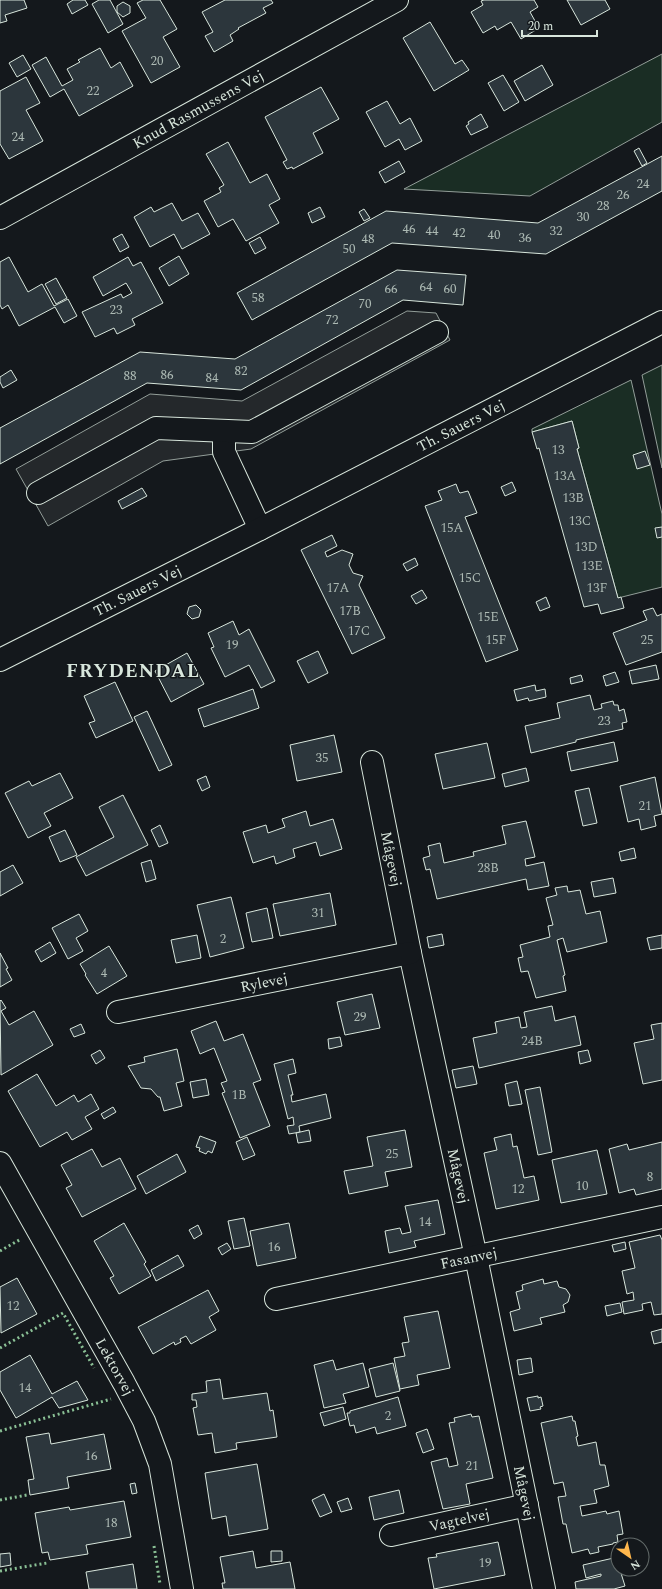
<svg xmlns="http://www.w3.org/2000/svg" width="662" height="1589" viewBox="0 0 662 1589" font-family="Spectral,serif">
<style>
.green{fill:#1a2d24;stroke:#939e99}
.parking{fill:#24282b;stroke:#939e99}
.building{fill:#2c363c;stroke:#d8e6dc}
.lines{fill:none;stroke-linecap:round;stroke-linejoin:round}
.minor-casing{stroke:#d8e6dc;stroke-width:24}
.secondary-casing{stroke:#d8e6dc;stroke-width:24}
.minor{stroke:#14181c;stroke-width:22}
.secondary{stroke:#14181c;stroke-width:22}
.hedge{stroke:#8ac095;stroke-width:3;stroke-dasharray:2 3;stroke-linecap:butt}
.labels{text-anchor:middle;stroke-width:3;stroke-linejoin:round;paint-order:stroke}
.number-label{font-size:13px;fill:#adbab4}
.street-label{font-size:15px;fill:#d8e6dc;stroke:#14181c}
.district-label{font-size:19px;font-weight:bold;letter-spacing:1px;fill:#d8e6dc;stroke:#14181c}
</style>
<rect width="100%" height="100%" fill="#14181c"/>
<!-- green -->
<g class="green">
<polygon points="662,54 662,122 530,196 404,189"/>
<polygon points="662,365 662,468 642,375"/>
<polygon points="631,380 662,514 662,587 618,598 577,449 579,448 572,421 532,432 532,429"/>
</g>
<!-- parking -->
<polygon class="parking" points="407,311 436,313 450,340 251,449 163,461 48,526 16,469 150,394 242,401"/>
<!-- building -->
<g class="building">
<polygon points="0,0 24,0 27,8 5,15 7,21 0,23"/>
<polygon points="73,0 85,0 88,5 72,14 67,4"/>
<polygon points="99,0 110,0 123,24 108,33 92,4"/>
<polygon points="143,0 160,0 177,29 163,37 180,67 151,83 122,31 146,18 137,3"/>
<polygon points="225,0 271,0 273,3 263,8 266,13 238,28 239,29 230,35 233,41 214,52 205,36 213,32 202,12"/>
<polygon points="484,0 534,0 538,7 530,12 539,28 521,39 511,22 497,30 495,26 483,33 471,12 483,5 481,1"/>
<polygon points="567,0 605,0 610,9 581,25"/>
<polygon points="123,2 130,6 130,13 123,17 117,12 117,6"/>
<polygon points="430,22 455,64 462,60 469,70 434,91 403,38"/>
<polygon points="100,48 111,68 120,62 133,86 79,116 64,89 50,97 32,65 46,57 62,86 73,80 67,69 80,62 78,60"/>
<polygon points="23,55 31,69 17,77 9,63"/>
<polygon points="542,65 553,85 525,101 514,81"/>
<polygon points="503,75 519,102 504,111 488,83"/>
<polygon points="26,77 40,103 26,110 43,141 9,159 0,144 0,91"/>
<polygon points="321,87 339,119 313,133 323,153 293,169 292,167 287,169 283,162 287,160 265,117"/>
<polygon points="387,101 400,124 410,118 422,141 405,150 399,139 385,147 366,112"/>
<polygon points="481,114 488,127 471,135 466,126 469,124 468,122"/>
<polygon points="228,142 250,183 267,174 280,199 269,205 279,223 246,241 233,219 218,227 204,201 221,192 219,188 224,185 206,154"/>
<polygon points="639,148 647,163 642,166 634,151"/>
<polygon points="662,156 662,191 546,254 392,243 252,320 237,293 386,211 538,223"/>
<polygon points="399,161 405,172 385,183 379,172"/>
<polygon points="172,203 182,221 198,213 210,234 182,249 174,234 150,247 134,217 151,207 154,212"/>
<polygon points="320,207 325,217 312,223 308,213"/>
<polygon points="364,209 370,218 364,221 359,212"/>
<polygon points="122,234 129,247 120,252 113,239"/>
<polygon points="260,237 266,248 255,254 249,243"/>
<polygon points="179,256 189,274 169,286 159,268"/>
<polygon points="9,257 28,292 42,284 54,306 68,299 77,316 64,323 55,307 19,326 8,305 2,309 0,305 0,262"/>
<polygon points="128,257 133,266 141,262 163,303 132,319 135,325 117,334 114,328 95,337 82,312 121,294 123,298 132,293 126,283 103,296 93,277"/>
<polygon points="397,270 466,275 463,305 403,300 241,390 147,383 0,464 0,428 140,352 235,359"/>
<polygon points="56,278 67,298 56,304 45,284"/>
<polygon points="11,370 17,380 3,388 0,382 0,377"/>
<polygon points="572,421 579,448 577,449 618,598 621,597 624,608 601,614 598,604 584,607 539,448 537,449 532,432"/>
<polygon points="645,451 650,465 637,469 633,455"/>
<polygon points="512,482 516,491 505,496 501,487"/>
<polygon points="456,484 459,492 460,493 468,491 477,513 465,517 518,650 486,662 425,506 442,500 438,491"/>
<polygon points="142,488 147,496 122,509 118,501"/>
<polygon points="662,527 662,537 657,538 655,528"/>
<polygon points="332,535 337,546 325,552 327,557 342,550 353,554 349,565 353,573 363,576 359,585 385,638 352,654 301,550"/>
<polygon points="415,558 418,565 407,571 403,564"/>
<polygon points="422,590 427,598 416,604 411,596"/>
<polygon points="546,597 550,607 540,611 536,602"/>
<polygon points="196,605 201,610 199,617 192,619 187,614 189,607"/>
<polygon points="653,608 657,616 662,614 662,652 626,665 613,633 647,620 643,611"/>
<polygon points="233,621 239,635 249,629 275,681 261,688 249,665 225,677 211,648 214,647 208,633"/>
<polygon points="318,651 328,673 308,683 297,661"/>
<polygon points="187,653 204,684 171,702 155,671"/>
<polygon points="656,665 659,679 632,684 629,671"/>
<polygon points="615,672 619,682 606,686 603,676"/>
<polygon points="581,675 583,681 571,684 570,678"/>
<polygon points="115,682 133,721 96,738 89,723 95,721 84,696"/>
<polygon points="535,685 536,691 545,689 546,697 529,701 528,698 517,701 514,690"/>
<polygon points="253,689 259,708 204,727 198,709"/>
<polygon points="590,695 594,710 602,708 601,704 613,701 614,705 618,705 619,711 624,709 627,722 622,723 623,729 576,740 576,742 531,753 525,726 560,718 557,703"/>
<polygon points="147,711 172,765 159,771 134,717"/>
<polygon points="334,735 342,772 297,781 290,745"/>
<polygon points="614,742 618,761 571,771 567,752"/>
<polygon points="487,743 495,778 443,789 435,754"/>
<polygon points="526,768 529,781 505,787 502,774"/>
<polygon points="60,773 73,798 44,813 51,826 28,838 5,793 29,781 32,786"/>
<polygon points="206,776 210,787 202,791 197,780"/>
<polygon points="655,777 662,814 654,816 656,826 641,830 639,819 628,822 620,786"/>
<polygon points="589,788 597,823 583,826 575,791"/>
<polygon points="123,795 148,845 86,876 76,857 114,837 99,807"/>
<polygon points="306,811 310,826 333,819 342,849 320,856 316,842 293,849 295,857 276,864 274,856 253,863 243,832 266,825 268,833 285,827 282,819"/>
<polygon points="526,821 535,857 525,859 526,866 544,862 549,886 528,890 526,879 437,899 430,869 426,870 423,858 430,856 428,846 440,843 444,863 474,856 473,852 506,844 502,826"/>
<polygon points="160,825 168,843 159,847 151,830"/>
<polygon points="65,830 77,855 60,862 49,837"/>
<polygon points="634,848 636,858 621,861 619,852"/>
<polygon points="151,860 156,879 146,882 141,863"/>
<polygon points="13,865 23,883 0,896 0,872"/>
<polygon points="613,878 616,893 594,897 591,882"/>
<polygon points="567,886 568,892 580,890 586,914 600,911 607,942 567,952 563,938 557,940 565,975 563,976 566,991 536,998 528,971 521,972 518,958 523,957 520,945 550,937 548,926 553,925 546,898 557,895 555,888"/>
<polygon points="330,893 336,925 280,936 273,904"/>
<polygon points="231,897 244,948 210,957 197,905"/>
<polygon points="267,908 273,938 252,942 246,913"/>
<polygon points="79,914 88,931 76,938 83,951 68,959 52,928"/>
<polygon points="442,934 444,945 429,948 427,937"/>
<polygon points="197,935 201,958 176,963 171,940"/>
<polygon points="662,935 662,948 650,950 647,938"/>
<polygon points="50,942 56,953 41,962 35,951"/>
<polygon points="109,946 127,976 97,994 85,975 86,974 80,964"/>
<polygon points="0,953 8,968 6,969 12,980 0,987"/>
<polygon points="372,994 380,1028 345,1035 337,1002"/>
<polygon points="1,1000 6,1008 1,1011 9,1025 34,1011 53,1045 1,1075 0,1001"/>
<polygon points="552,1006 555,1021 575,1016 581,1045 479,1068 473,1038 497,1033 495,1022 519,1017 521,1028 527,1027 524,1012"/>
<polygon points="216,1021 224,1041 243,1034 261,1080 253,1083 270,1126 240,1138 222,1093 225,1092 221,1083 227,1081 214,1048 200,1054 191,1031"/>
<polygon points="662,1023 662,1080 643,1084 634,1043 654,1039 651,1025"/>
<polygon points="81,1024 85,1033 74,1037 70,1029"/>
<polygon points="340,1037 342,1046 329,1049 328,1039"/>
<polygon points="177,1049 184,1081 176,1083 182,1106 164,1111 160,1097 158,1097 151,1089 141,1088 128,1066 145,1062 144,1057"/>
<polygon points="100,1050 105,1058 96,1064 91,1055"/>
<polygon points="588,1050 591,1061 580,1064 578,1052"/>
<polygon points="293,1059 296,1073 288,1075 293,1095 291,1095 292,1102 326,1094 331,1118 299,1126 300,1132 289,1134 287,1126 294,1125 293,1117 288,1119 274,1064"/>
<polygon points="473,1066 477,1084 456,1088 452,1070"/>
<polygon points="37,1074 56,1106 74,1095 78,1102 91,1094 99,1109 85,1117 92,1129 72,1140 67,1132 40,1147 8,1091"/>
<polygon points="206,1079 209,1095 193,1098 190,1082"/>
<polygon points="517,1081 522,1104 509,1106 505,1084"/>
<polygon points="540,1087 552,1152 538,1155 525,1090"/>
<polygon points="113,1107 116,1112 104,1119 101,1114"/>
<polygon points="309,1130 311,1141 298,1143 296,1133"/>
<polygon points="405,1130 412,1167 385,1172 388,1186 349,1194 344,1171 373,1166 367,1137"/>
<polygon points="511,1134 513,1147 517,1146 524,1178 534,1176 539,1200 496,1209 484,1153 497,1150 494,1138"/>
<polygon points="200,1136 216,1142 212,1153 208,1151 206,1154 199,1151 200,1148 196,1147"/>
<polygon points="247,1137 255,1155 243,1160 236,1142"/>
<polygon points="662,1142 662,1189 636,1195 634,1189 619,1193 609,1149 627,1144 629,1150"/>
<polygon points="92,1149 102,1167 120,1158 136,1189 82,1217 66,1188 72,1185 61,1165"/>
<polygon points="597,1150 607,1194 561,1203 552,1160"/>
<polygon points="177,1154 186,1172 146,1194 137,1176"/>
<polygon points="438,1200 445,1234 414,1241 416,1247 389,1253 385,1231 400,1228 402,1234 411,1232 405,1206"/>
<polygon points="244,1218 250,1246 234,1249 228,1221"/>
<polygon points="124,1223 146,1262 144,1264 151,1276 119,1294 110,1278 114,1276 94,1241"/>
<polygon points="289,1223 296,1258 257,1266 250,1231"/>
<polygon points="198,1225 202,1234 194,1239 189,1230"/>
<polygon points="660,1235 662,1240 662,1314 654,1315 651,1302 642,1304 643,1310 624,1314 622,1302 634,1300 633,1292 627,1294 622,1271 635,1268 629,1242"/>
<polygon points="625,1242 626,1249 614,1252 612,1245"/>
<polygon points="227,1243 231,1249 222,1255 218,1248"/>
<polygon points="178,1255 184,1266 156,1281 151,1270"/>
<polygon points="17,1278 37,1314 1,1333 0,1287"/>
<polygon points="543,1279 544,1284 557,1281 559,1287 566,1289 570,1295 568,1302 563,1305 565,1312 540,1318 542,1324 514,1331 510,1312 520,1309 516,1292 523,1290 522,1285"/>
<polygon points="208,1290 219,1311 209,1317 216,1330 191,1344 186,1336 180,1339 181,1342 175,1345 174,1342 153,1354 138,1327"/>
<polygon points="620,1303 622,1312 607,1316 605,1306"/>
<polygon points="438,1311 450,1368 417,1375 419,1385 400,1389 394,1358 405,1356 402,1343 409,1342 404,1317"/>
<polygon points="662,1329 662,1342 654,1344 651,1332"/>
<polygon points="30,1355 52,1394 77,1381 88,1400 59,1408 52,1397 16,1418 0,1390 0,1372"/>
<polygon points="531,1358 533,1372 519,1375 517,1360"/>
<polygon points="333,1360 336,1370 363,1363 369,1387 343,1394 346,1403 324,1408 314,1365"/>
<polygon points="393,1363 400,1391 376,1397 369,1369"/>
<polygon points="220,1379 223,1399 267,1393 270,1411 273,1410 277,1437 236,1443 237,1449 215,1453 212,1433 198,1435 193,1408 197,1407 196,1400 192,1400 192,1394 207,1392 206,1381"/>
<polygon points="538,1396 538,1398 541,1397 543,1406 540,1407 541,1409 530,1411 527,1398"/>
<polygon points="398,1397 406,1426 377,1434 375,1427 356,1433 354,1425 350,1426 347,1413 350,1413 350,1411"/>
<polygon points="343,1407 346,1419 324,1426 320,1413"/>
<polygon points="471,1414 472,1417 479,1416 493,1478 466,1484 470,1504 443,1509 431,1462 447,1458 449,1467 458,1465 449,1423 455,1422 454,1418"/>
<polygon points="572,1416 573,1421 575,1421 578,1436 576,1437 578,1446 596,1442 600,1465 605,1465 609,1486 594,1490 597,1503 580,1506 582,1516 606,1511 607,1514 619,1511 623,1534 617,1535 618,1542 613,1543 613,1544 598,1547 599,1552 590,1554 588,1549 572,1553 566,1524 563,1524 558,1497 566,1496 563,1482 554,1484 541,1423"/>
<polygon points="427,1429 434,1449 423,1453 416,1433"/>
<polygon points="49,1433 51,1444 104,1434 111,1469 67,1477 69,1488 30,1495 28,1480 34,1479 26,1437"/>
<polygon points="257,1464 268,1529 229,1536 226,1516 212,1519 205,1473"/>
<polygon points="135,1483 137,1493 132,1494 130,1484"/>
<polygon points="399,1490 404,1513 374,1520 369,1497"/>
<polygon points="324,1494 332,1512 320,1517 312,1500"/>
<polygon points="348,1498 352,1509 341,1512 337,1502"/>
<polygon points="124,1501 131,1537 86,1545 88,1554 50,1560 48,1552 42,1553 35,1513 69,1507 70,1510"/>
<polygon points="498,1542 505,1575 434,1589 428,1558 437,1557 436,1554"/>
<polygon points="253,1551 256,1568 290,1562 295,1589 223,1589 222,1583 225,1583 220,1557"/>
<polygon points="271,1551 282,1551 282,1561 271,1562"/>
<polygon points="10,1553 11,1565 0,1567 0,1554"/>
<polygon points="618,1557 618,1569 625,1569 620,1570 625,1586 614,1589 576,1589 575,1582 601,1576 601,1574 586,1578 583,1565"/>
<polygon points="133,1564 137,1589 89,1589 86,1572"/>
</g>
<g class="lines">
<defs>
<g id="minor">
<path id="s1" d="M 0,218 L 397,0"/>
<polyline points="224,431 224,452 260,529"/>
<polyline points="38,493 156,428 252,432 437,332"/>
<path id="s2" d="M 372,762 L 410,953 L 476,1257 L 544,1589"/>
<path id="s3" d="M 118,1012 L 410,953"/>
<path id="s4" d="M 0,1163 L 124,1383 L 144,1421 L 160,1464 L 182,1589"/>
<path id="s5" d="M 276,1299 L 662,1217"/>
<path id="s6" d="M 391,1535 L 527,1505"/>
</g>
<g id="secondary">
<path id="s7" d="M 0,660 L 260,529 L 662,322"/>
</g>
</defs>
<!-- minor casing -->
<use href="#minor" class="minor-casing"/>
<!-- secondary casing -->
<use href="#secondary" class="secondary-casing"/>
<!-- minor -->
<use href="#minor" class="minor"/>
<!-- secondary -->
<use href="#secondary" class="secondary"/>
<!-- hedge -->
<g class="hedge">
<polyline points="0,1251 21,1239"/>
<polyline points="0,1348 63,1313 94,1368"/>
<polyline points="0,1431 111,1399"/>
<polyline points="0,1500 27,1495"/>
<polyline points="154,1546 160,1584"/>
<polyline points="0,1571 47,1563"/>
</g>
</g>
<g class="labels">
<!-- number labels -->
<g class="number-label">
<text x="157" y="65">20</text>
<text x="93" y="95">22</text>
<text x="18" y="141">24</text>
<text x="643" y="188">24</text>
<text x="623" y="199">26</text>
<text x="603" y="210">28</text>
<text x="583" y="221">30</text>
<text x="409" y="233">46</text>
<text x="432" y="235">44</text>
<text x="556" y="235">32</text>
<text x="459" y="237">42</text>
<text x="494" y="239">40</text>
<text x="525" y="242">36</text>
<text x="368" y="243">48</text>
<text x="349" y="253">50</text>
<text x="426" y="291">64</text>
<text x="391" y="293">66</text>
<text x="450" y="293">60</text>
<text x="258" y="302">58</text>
<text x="365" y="308">70</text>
<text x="116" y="314">23</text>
<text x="332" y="324">72</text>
<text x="241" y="375">82</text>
<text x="167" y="379">86</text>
<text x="130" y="380">88</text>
<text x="212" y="382">84</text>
<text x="558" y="454">13</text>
<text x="565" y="480">13A</text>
<text x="573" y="502">13B</text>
<text x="580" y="525">13C</text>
<text x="452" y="532">15A</text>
<text x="586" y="551">13D</text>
<text x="592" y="570">13E</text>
<text x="470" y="582">15C</text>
<text x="338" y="592">17A</text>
<text x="597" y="592">13F</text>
<text x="350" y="615">17B</text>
<text x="488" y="621">15E</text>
<text x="359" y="635">17C</text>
<text x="496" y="644">15F</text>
<text x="647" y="644">25</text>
<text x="232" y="649">19</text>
<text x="604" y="725">23</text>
<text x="322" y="762">35</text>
<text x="645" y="810">21</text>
<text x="488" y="872">28B</text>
<text x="318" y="917">31</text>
<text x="223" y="943">2</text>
<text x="104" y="977">4</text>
<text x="360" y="1021">29</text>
<text x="532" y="1045">24B</text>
<text x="239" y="1099">1B</text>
<text x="392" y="1158">25</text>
<text x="650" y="1181">8</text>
<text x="582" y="1190">10</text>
<text x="518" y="1193">12</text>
<text x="425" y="1226">14</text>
<text x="274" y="1251">16</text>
<text x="13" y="1310">12</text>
<text x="25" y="1392">14</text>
<text x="388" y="1420">2</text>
<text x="91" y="1460">16</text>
<text x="472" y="1470">21</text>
<text x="111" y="1527">18</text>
<text x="485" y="1567">19</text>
</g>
<!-- street labels -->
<g class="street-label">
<text dy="5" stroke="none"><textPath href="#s1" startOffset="226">Knud Rasmussens Vej</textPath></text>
<text dy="5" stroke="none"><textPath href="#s7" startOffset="517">Th. Sauers Vej</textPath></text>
<text dy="5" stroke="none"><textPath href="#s7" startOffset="154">Th. Sauers Vej</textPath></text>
<text dy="5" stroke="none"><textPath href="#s2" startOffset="99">Mågevej</textPath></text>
<text dy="5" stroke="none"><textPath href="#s3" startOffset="149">Rylevej</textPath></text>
<text dy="5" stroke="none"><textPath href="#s2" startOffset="423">Mågevej</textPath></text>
<text dy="5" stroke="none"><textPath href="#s5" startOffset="197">Fasanvej</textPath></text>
<text dy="5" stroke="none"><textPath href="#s4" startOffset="234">Lektorvej</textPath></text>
<text dy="5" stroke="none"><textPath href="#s2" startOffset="747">Mågevej</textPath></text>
<text dy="5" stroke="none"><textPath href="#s6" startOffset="70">Vagtelvej</textPath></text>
</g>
<!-- district labels -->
<g class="district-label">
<text x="133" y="677">FRYDENDAL</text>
</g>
</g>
<!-- north arrow -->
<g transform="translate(630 1557) rotate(146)"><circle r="19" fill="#14181c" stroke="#626a69"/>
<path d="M0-3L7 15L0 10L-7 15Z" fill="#ffb74d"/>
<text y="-6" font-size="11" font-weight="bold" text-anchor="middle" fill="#d8e6dc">N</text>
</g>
<!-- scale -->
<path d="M522 30v6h75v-6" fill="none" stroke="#d8e6dc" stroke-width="2"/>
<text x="528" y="30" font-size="12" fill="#d8e6dc" stroke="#14181c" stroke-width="3" paint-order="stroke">20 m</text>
</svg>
